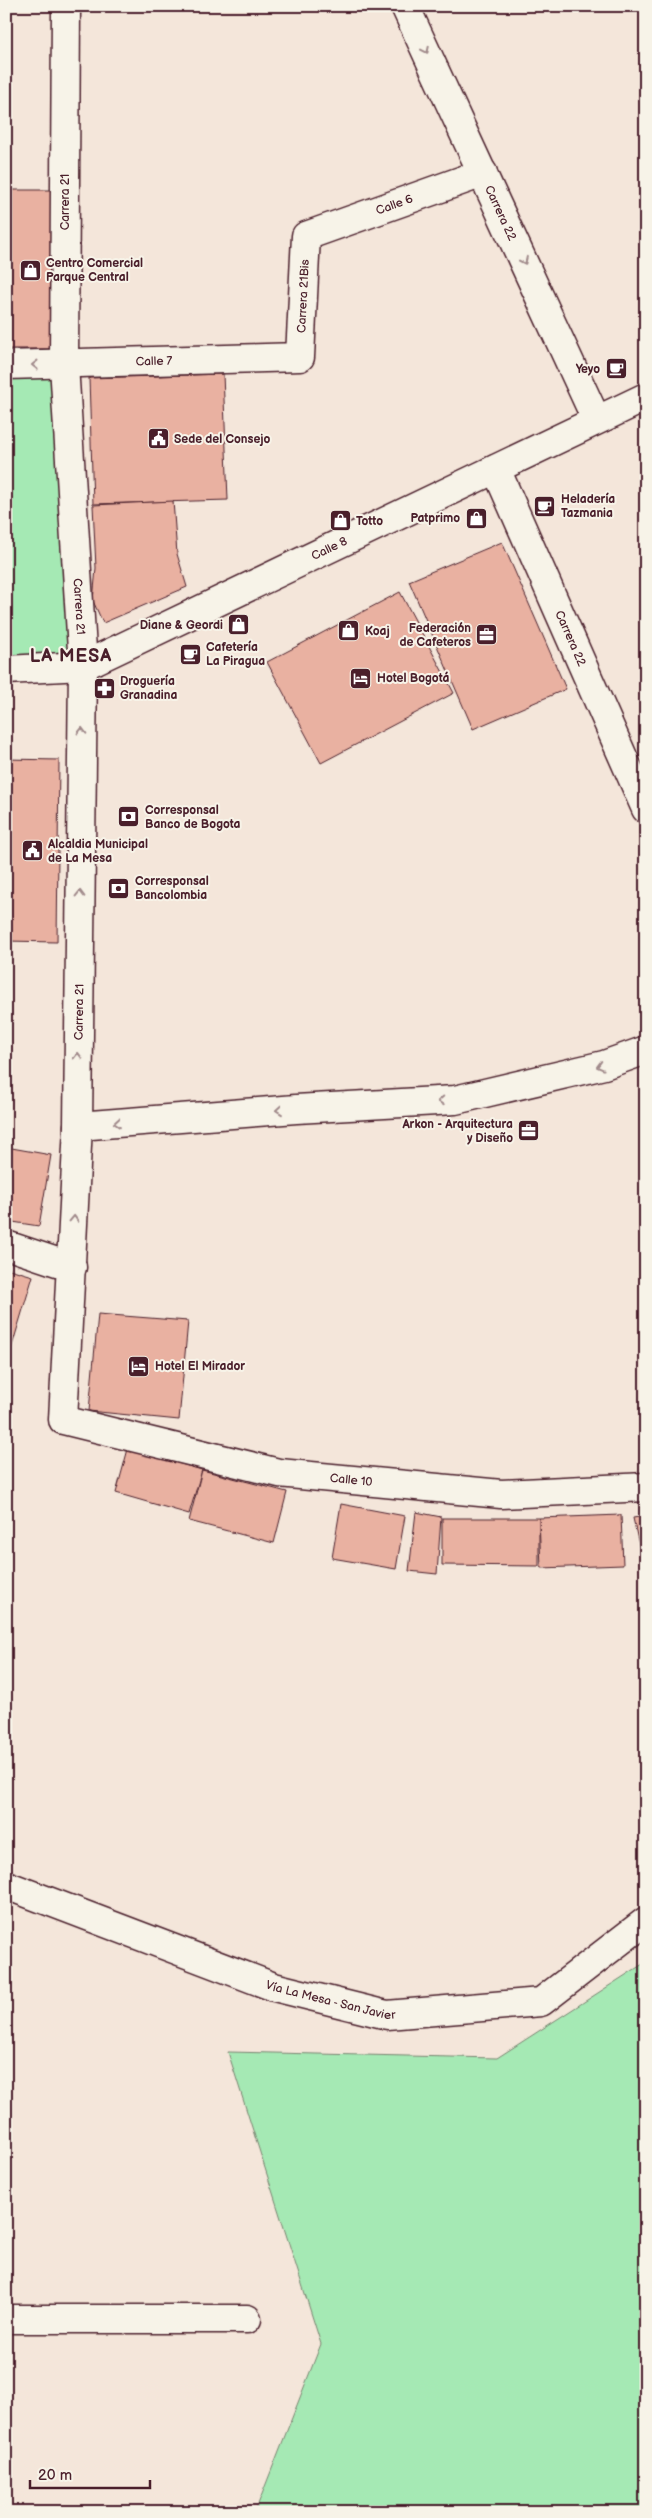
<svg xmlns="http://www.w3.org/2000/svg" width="652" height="2518" viewBox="0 0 652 2518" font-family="'Balsamiq Sans',sans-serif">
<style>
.green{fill:#a5e9b4;stroke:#788470}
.building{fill:#e9b1a1;stroke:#4a1f2b}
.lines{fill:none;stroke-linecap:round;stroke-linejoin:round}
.minor-casing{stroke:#4a1f2b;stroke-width:31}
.tertiary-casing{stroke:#4a1f2b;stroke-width:31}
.secondary-casing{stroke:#4a1f2b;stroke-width:31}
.minor{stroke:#f7f3e8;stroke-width:28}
.tertiary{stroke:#f7f3e8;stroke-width:28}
.secondary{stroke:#f7f3e8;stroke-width:28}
.oneway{stroke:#a0898a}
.labels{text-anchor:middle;stroke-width:4;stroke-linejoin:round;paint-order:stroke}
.street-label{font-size:12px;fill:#4a1f2b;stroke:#f7f3e8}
.poi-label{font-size:12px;font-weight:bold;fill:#4a1f2b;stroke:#f7f3e8;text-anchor:start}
.district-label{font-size:18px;font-weight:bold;letter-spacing:1px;fill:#4a1f2b;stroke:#f7f3e8}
</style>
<rect width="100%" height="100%" fill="#f4e6da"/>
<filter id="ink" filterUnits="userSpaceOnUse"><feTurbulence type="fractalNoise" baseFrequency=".02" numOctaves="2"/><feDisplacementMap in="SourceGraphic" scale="10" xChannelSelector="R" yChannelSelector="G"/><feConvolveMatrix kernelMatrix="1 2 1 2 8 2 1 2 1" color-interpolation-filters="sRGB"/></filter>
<g filter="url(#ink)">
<!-- green -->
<g class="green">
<polygon points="6,365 64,365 83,666 6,670"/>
<polygon points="646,1962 646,2512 255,2512 321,2344 228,2052 497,2058"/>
</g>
<!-- building -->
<g class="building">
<polygon points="6,190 54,190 55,349 6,349"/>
<polygon points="223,374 228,500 93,504 89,378"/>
<polygon points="173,501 177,554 187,587 103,623 93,601 96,568 93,505"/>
<polygon points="502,542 566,689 473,729 409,581"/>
<polygon points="400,592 454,693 321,763 267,662"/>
<polygon points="6,759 59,760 57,942 6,941"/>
<polygon points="6,1147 51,1155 39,1226 6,1221"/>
<polygon points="6,1268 33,1276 9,1356 6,1355"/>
<polygon points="98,1314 188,1321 179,1420 89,1411"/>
<polygon points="128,1449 202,1470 189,1514 116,1493"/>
<polygon points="202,1470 287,1492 274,1543 189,1521"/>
<polygon points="341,1504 405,1516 396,1569 332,1558"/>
<polygon points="416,1512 441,1517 437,1574 409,1571"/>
<polygon points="621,1515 623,1565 541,1568 539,1518"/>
<polygon points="646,1516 646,1572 645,1572 633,1518"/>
<polygon points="442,1518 539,1518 539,1566 442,1565"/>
</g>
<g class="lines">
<defs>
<g id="minor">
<path id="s1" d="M 66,6 L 64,365 L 83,666 L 78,1126 L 63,1420 L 279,1473 L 501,1494 L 646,1487"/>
<path id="s2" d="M 405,6 L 596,419"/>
<path id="s3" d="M 6,365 L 300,357 L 306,236 L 483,173"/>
<path id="s4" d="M 496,469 L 646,809"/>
<polyline points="78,1126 296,1109 455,1100 604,1065 646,1050"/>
<polyline points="6,1245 72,1267"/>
<polyline points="6,2319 247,2319"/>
</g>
<g id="tertiary">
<path id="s5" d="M 6,1885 L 274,1987 L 387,2015 L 541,2002 L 646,1921"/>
</g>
<g id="secondary">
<path id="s6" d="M 6,670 L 83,666 L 646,397"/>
</g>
</defs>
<!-- minor casing -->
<use href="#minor" class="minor-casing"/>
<!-- tertiary casing -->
<use href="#tertiary" class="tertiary-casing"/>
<!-- secondary casing -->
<use href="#secondary" class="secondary-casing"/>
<!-- minor -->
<use href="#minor" class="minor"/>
<!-- tertiary -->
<use href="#tertiary" class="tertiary"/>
<!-- secondary -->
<use href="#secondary" class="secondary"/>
</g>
<!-- one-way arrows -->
<defs><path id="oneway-chevron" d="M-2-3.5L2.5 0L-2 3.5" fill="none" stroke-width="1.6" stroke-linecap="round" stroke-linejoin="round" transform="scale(1.25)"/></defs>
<g class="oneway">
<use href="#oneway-chevron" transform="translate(426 50) rotate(65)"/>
<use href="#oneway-chevron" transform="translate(524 261) rotate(65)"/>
<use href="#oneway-chevron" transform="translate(35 365) rotate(180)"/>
<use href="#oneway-chevron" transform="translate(82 731) rotate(-89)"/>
<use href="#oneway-chevron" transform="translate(80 894) rotate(-89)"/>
<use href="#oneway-chevron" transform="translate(78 1056) rotate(-89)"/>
<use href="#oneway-chevron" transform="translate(600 1066) rotate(165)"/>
<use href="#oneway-chevron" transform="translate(441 1101) rotate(177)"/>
<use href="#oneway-chevron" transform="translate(279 1110) rotate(175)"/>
<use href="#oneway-chevron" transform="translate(117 1123) rotate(175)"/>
<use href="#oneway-chevron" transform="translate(74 1219) rotate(-88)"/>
</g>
</g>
<!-- icons -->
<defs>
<symbol id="shop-square" viewBox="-11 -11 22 22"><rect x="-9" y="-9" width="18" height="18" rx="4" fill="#4a1f2b" stroke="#f7f3e8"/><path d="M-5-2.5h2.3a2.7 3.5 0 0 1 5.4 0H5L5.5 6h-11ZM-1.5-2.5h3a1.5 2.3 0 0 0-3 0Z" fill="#fff"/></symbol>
<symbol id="cafe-square" viewBox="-11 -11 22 22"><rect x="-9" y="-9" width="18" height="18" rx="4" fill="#4a1f2b" stroke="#f7f3e8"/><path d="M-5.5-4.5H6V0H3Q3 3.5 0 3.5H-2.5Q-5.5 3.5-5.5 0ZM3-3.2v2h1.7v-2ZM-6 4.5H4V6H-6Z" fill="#fff"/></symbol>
<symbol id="civic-square" viewBox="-11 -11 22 22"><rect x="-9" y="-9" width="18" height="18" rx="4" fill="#4a1f2b" stroke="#f7f3e8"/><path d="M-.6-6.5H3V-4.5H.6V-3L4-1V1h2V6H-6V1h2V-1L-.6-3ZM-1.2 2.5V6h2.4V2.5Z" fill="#fff"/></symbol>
<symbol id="office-square" viewBox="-11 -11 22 22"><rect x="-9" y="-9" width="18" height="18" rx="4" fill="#4a1f2b" stroke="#f7f3e8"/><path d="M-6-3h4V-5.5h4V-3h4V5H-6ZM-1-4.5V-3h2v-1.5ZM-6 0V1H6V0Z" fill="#fff"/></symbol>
<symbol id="hotel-square" viewBox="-11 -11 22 22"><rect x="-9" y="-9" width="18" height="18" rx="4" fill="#4a1f2b" stroke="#f7f3e8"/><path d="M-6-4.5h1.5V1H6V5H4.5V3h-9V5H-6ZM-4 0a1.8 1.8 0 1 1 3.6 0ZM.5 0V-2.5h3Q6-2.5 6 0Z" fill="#fff"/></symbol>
<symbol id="pharmacy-square" viewBox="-11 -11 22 22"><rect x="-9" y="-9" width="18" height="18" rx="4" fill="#4a1f2b" stroke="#f7f3e8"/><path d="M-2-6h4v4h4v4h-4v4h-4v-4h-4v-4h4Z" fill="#fff"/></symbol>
<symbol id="bank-square" viewBox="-11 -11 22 22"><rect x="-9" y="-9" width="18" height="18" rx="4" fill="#4a1f2b" stroke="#f7f3e8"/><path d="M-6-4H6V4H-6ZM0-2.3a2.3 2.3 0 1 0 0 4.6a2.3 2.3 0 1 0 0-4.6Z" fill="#fff"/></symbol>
</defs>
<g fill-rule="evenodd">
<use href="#shop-square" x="18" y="258" width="25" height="25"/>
<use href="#cafe-square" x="604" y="356" width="25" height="25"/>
<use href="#civic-square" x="146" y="426" width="25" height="25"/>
<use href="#cafe-square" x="532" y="494" width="25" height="25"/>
<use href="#shop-square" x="464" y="506" width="25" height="25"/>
<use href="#shop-square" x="328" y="508" width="25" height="25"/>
<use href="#shop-square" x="226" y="612" width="25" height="25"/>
<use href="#shop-square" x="336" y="618" width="25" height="25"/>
<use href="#office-square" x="474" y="622" width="25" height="25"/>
<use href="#cafe-square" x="178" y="642" width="25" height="25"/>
<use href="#hotel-square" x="348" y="666" width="25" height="25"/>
<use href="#pharmacy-square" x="92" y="676" width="25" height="25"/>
<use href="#bank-square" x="116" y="804" width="25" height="25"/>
<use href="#civic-square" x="20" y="838" width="25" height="25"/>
<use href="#bank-square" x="106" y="876" width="25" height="25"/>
<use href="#office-square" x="516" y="1118" width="25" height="25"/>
<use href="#hotel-square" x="126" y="1354" width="25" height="25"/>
</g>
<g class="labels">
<!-- street labels -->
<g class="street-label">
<text transform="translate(65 202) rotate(-90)" y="4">Carrera 21</text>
<text dy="4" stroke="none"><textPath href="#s3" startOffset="509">Calle 6</textPath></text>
<text dy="4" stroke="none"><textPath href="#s2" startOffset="228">Carrera 22</textPath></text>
<text dy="4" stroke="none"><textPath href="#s3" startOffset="355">Carrera 21Bis</textPath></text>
<text dy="4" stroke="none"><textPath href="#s3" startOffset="148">Calle 7</textPath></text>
<text dy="4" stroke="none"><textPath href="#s6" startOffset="350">Calle 8</textPath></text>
<text dy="4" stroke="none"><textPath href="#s1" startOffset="601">Carrera 21</textPath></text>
<text dy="4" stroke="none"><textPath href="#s4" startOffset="185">Carrera 22</textPath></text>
<text transform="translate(79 1012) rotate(-89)" y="4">Carrera 21</text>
<text dy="4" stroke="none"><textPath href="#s1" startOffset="1710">Calle 10</textPath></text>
<text dy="4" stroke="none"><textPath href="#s5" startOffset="345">Vía La Mesa - San Javier</textPath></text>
</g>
<!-- poi labels -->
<g class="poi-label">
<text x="46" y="267">Centro Comercial<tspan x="46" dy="14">Parque Central</tspan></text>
<text x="600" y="373" text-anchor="end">Yeyo</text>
<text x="174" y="443">Sede del Consejo</text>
<text x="561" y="503">Heladería<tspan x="561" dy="14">Tazmania</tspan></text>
<text x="460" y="522" text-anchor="end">Patprimo</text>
<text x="356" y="525">Totto</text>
<text x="223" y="629" text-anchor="end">Diane &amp; Geordi</text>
<text x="471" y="632" text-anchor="end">Federación<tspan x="471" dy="14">de Cafeteros</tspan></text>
<text x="365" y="635">Koaj</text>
<text x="206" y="651">Cafetería<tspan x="206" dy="14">La Piragua</tspan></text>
<text x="377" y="682">Hotel Bogotá</text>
<text x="120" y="685">Droguería<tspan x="120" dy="14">Granadina</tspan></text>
<text x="145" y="814">Corresponsal<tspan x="145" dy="14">Banco de Bogota</tspan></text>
<text x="48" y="848">Alcaldia Municipal<tspan x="48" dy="14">de La Mesa</tspan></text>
<text x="135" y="885">Corresponsal<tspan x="135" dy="14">Bancolombia</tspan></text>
<text x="513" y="1128" text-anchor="end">Arkon - Arquitectura<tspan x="513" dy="14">y Diseño</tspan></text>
<text x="155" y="1370">Hotel El Mirador</text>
</g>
<!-- district labels -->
<g class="district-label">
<text x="71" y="662">LA MESA</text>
</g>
</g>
<!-- margin -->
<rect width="652" height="2518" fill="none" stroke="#f7f3e8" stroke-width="25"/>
<rect x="12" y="12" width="627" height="2493" fill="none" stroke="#4a1f2b" stroke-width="2" filter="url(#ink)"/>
<!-- scale -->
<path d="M30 2480v8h120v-8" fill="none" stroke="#4a1f2b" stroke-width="2.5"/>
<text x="38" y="2480" font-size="15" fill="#4a1f2b" stroke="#f7f3e8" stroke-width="4" paint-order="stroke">20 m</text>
</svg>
